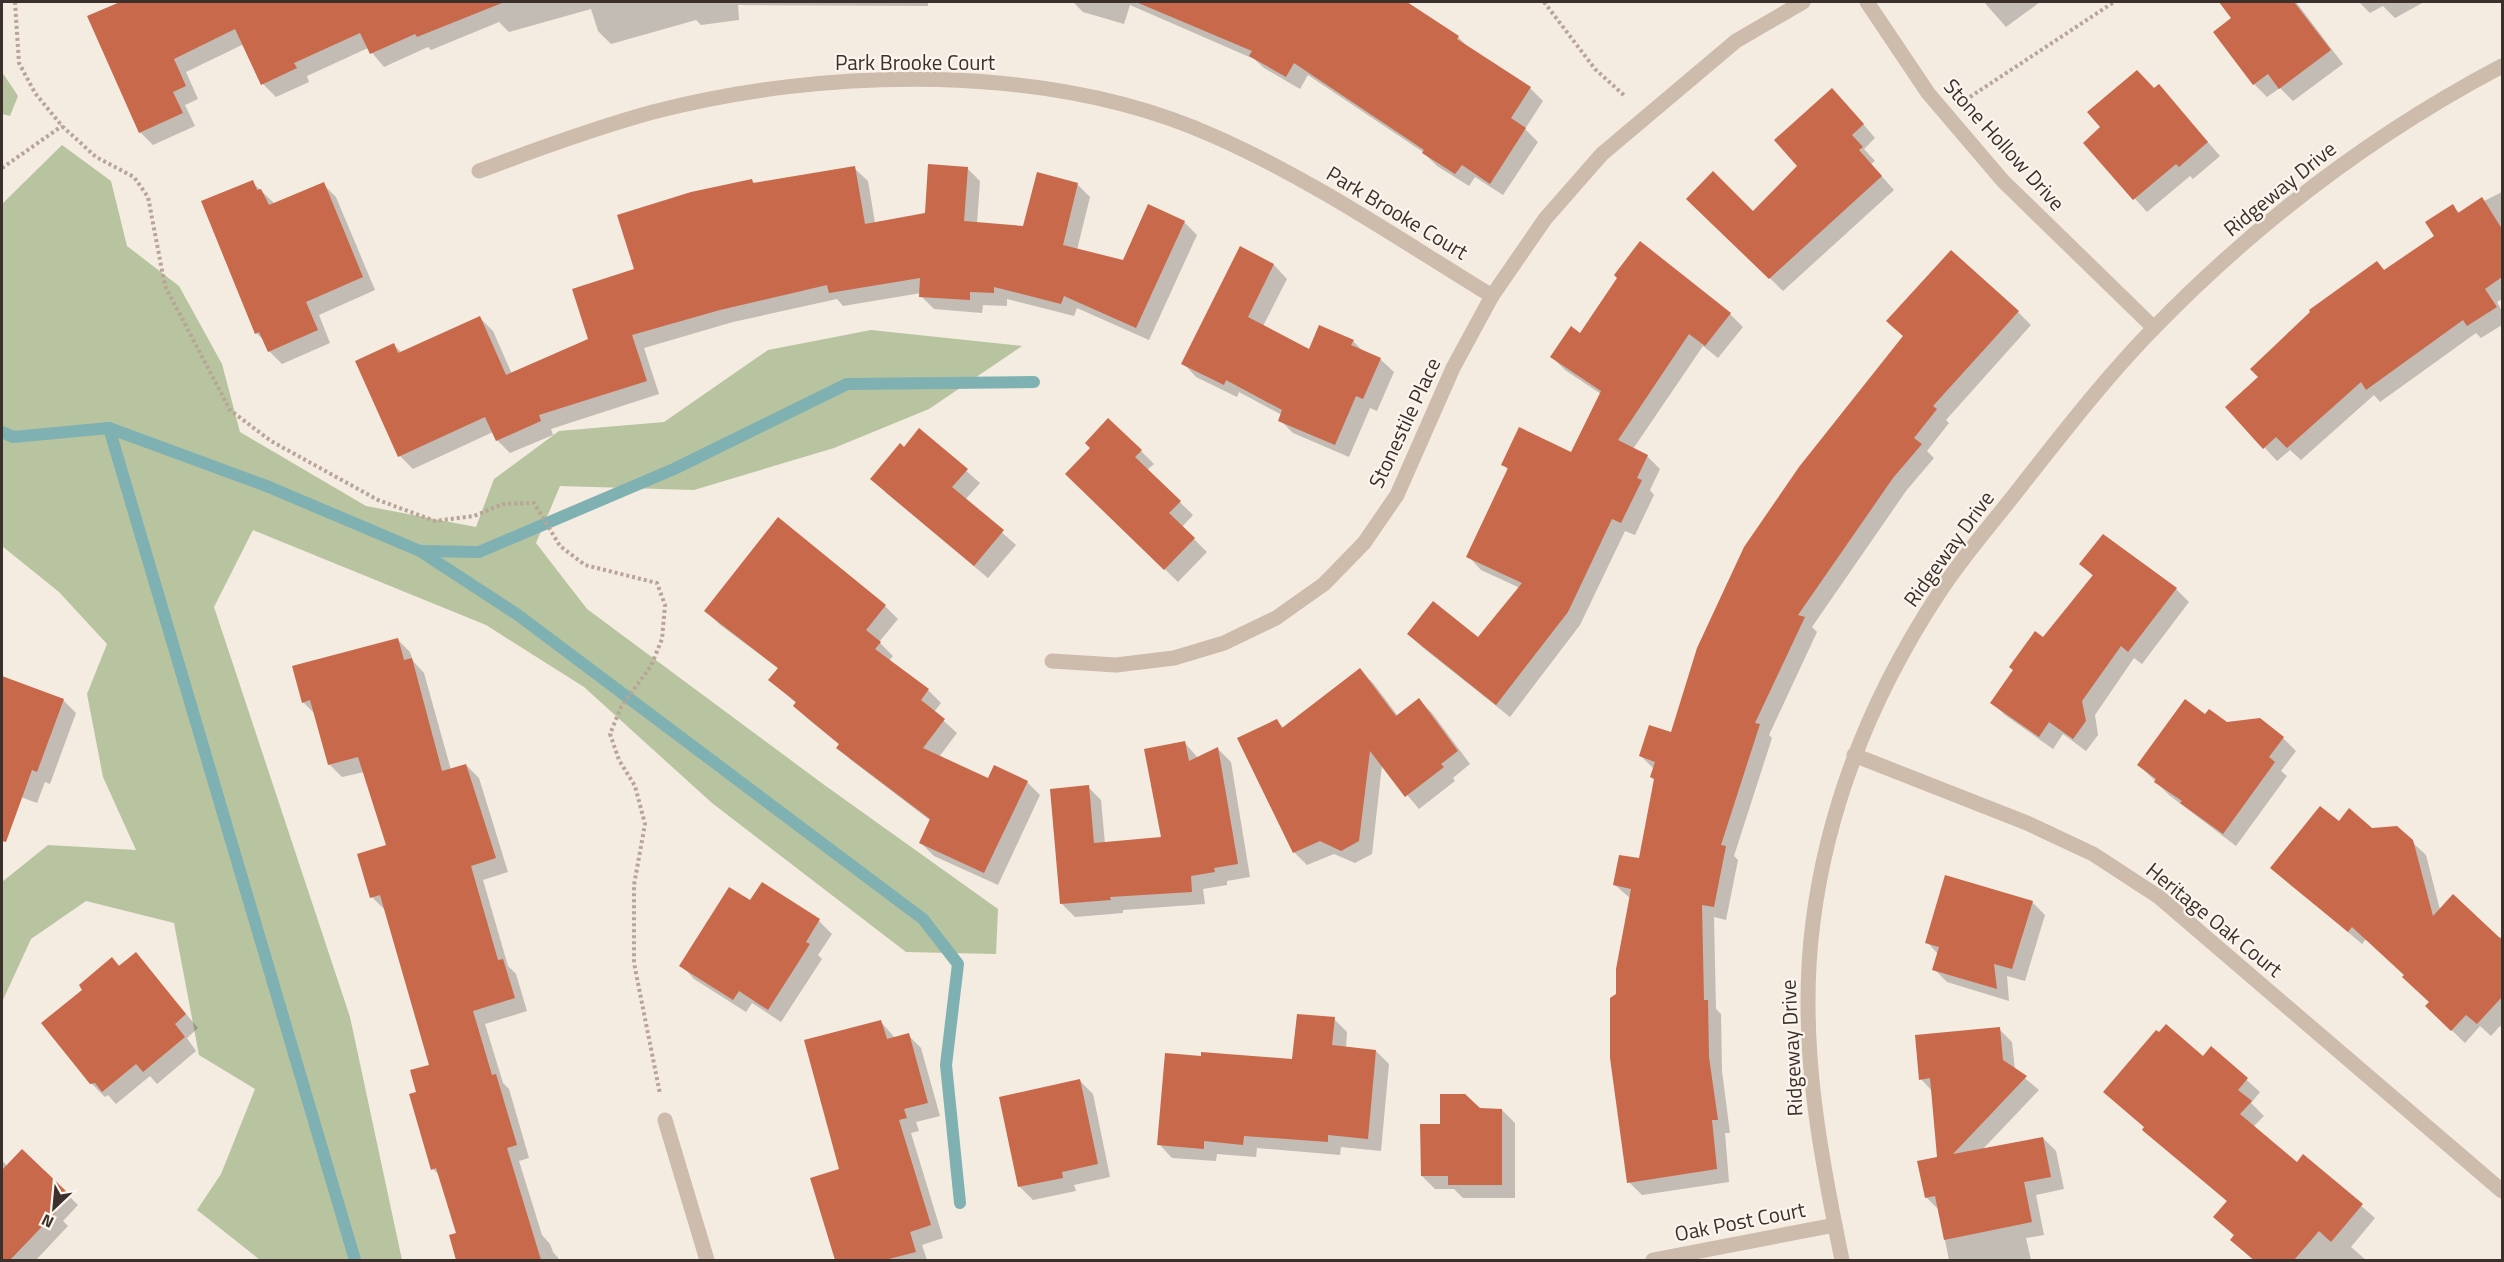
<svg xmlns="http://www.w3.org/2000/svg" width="2504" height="1262" viewBox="0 0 2504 1262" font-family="'Titillium Web',sans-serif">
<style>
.green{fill:#b8c4a0}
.shadow{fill:#0003}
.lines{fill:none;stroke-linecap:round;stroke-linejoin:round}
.stream{stroke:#7fb0b2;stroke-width:12}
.building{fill:#c8694b}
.path{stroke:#b9a596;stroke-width:4;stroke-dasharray:3 3;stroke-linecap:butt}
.minor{stroke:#cdbbac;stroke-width:15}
.labels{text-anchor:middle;stroke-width:4.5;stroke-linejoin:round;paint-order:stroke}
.street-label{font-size:21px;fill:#3b302b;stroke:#fbf5ee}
</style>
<rect width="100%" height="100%" fill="#f4ebe1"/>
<!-- green -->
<g class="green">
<polygon points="2,72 18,96 10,116 2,114"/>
<polygon points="62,145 111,181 127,246 179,286 222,364 240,432 366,506 476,527 494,479 559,431 664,422 768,350 871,330 1022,346 929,409 834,448 694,490 560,486 536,543 587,609 823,784 998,909 996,954 906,952 712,803 584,687 486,625 253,530 214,607 350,1017 402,1260 260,1260 197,1210 221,1174 255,1089 199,1055 174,923 86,901 31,939 2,1002 2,882 48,845 136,850 103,777 87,694 107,644 59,592 2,546 2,204"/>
</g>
<!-- shadow -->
<g class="shadow">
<polygon points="123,2 928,2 928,6 738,5 739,20 701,25 696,20 611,44 598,31 591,9 509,32 499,22 431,50 428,47 384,67 368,48 307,76 309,82 276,97 263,84 244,44 186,72 198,99 185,105 195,126 153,145 140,132 89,17"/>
<polygon points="1073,2 1404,2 1458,37 1472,51 1530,88 1543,101 1525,129 1538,142 1503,195 1475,177 1469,186 1437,166 1423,152 1308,75 1300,89 1264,68 1254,59 1130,5 1124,24 1083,12"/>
<polygon points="1984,2 2040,2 2006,27"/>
<polygon points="2220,2 2296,2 2343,64 2293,101 2280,88 2267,97 2254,84 2233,19"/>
<polygon points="2359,2 2424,2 2395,18 2383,6 2370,13"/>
<polygon points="2159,86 2220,156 2193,179 2190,176 2147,212 2085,143"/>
<polygon points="1845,103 1875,138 1864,149 1875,161 1871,164 1894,190 1783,291 1688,199 1753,214 1799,166"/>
<polygon points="854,168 868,181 875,223 926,215 967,168 980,181 977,223 1025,227 1077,184 1090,197 1077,250 1124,262 1184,222 1197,235 1149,340 1077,308 1074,316 1007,299 1007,306 983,305 982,313 934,309 921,296 921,293 843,306 837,299 733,322 644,348 659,394 551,429 553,435 510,453 497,440 493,432 413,469 400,456 394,345 402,353 480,318 493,331 512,374 590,340 635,270 752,180 755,184"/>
<polygon points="252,182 275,204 323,184 336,197 375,290 319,315 330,343 282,364 269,351 265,341 256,333"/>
<polygon points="2502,192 2502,299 2497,302 2502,311 2502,325 2481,338 2476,333 2380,402 2374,395 2301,460 2290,450 2277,461 2227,407 2377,263 2385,271 2436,236 2452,206 2460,213"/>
<polygon points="1240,248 1274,265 1287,279 1263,326 1310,351 1353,341 1363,351 1380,359 1394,372 1377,411 1370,408 1349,457 1293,433 1280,420 1282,415 1239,392 1237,397 1196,377 1183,363"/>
<polygon points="2018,312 2031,325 1946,420 1949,423 1927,451 1934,458 1906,491 1812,627 1817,632 1769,735 1772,738 1734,856 1738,860 1726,920 1714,917 1716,1009 1721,1014 1722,1071 1730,1133 1725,1133 1729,1182 1642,1195 1629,1182 1618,995 1631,899 1615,885 1640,860 1655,780 1652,777 1654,769 1641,756 1672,734 1699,649"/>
<polygon points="1730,314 1743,327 1718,358 1703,346 1633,449 1647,456 1660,469 1650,490 1654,495 1635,535 1625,531 1580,625 1510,717 1422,647 1409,634 1479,639 1520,588 1481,570 1468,556 1508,470 1503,464 1572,454 1601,394 1565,370 1552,357 1581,335"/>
<polygon points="920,430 980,483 965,500 1016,545 988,578 885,492 904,449"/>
<polygon points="1092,448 1141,451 1154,464 1147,470 1193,515 1182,527 1207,552 1178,582 1080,487"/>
<polygon points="2103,536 2176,589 2189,602 2142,664 2134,658 2095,715 2098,735 2086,751 2063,734 2053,749 2005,715 1992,702 2093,576 2081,564"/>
<polygon points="885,606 898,619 879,642 893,656 889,661 928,690 941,703 934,712 957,733 939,757 989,780 1027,782 1040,795 998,885 934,856 921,843 931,821 851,760 838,747 840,745 808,719 795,706 797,704 770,680 779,669 719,624 706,611"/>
<polygon points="397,639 410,652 413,661 424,673 451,770 466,765 479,778 508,872 483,880 508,966 516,974 527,1011 485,1024 503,1083 509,1089 529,1158 519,1161 542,1235 550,1244 553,1252 560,1260 458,1260 450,1236 458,1234 441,1177 433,1169 418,1093 431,1066 385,910 372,897 388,846 364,772 342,777 329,764 316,715 303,702"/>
<polygon points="1360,670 1373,683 1398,716 1419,700 1432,713 1470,764 1453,778 1455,781 1419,809 1382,765 1372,854 1355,863 1334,854 1307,865 1294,852 1277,721 1284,728"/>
<polygon points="2,677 63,700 76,713 50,784 45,782 37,803 2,790"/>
<polygon points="2206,716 2283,738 2296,751 2281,771 2287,776 2236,846 2169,795 2139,765"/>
<polygon points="1185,743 1198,758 1218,749 1231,762 1250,877 1227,881 1227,885 1203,889 1205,904 1123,910 1123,913 1075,917 1062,904 1088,787 1101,800 1105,844 1163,838"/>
<polygon points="2339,823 2372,829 2412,842 2426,855 2449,945 2502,937 2502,1028 2500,1026 2491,1036 2480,1026 2465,1043 2440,1019 2431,1002 2406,975 2366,939 2362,944 2272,868"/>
<polygon points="762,884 819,921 832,934 818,955 822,959 781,1022 752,1003 746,1012 694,979 681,965 750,902"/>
<polygon points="2032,902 2045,915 2025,981 2007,976 2009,1001 1947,982 1934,969 1938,954 1927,942"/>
<polygon points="135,954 198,1028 187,1038 196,1051 157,1084 150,1076 116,1104 108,1095 105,1097 91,1083 84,990"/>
<polygon points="1334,1019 1347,1032 1346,1048 1376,1051 1389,1064 1381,1151 1341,1147 1340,1155 1257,1148 1256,1157 1217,1154 1216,1161 1172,1158 1159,1144 1294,1061"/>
<polygon points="881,1022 895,1038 908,1035 921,1048 940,1116 916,1122 919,1131 911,1133 943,1238 922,1245 927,1260 837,1260 812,1179 841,1170"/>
<polygon points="1999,1029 2012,1042 2015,1070 2039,1090 1982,1150 2043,1138 2056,1151 2064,1189 2036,1195 2044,1235 2026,1238 2031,1260 1949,1260 1939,1210 1927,1198 1919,1162 1939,1158 1932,1091 1921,1079"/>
<polygon points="2211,1048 2260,1092 2251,1103 2264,1116 2253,1127 2297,1164 2304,1156 2375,1218 2351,1247 2366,1260 2253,1260 2232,1240 2235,1236 2215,1217 2228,1202 2144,1130"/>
<polygon points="1080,1081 1093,1094 1110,1177 1074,1185 1076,1191 1033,1200 1020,1187 1000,1098"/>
<polygon points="1479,1110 1502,1110 1515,1123 1515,1198 1463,1198 1454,1189 1435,1189 1422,1176 1442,1126"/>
<polygon points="2,1160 7,1166 65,1192 78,1205 63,1221 68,1226 36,1260 2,1260"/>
</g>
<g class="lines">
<!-- stream -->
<g class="stream">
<polyline points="109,428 355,1260"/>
<polyline points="2,432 13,437 109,428 269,487 420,551 518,615 923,919 958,964 946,1065 960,1203"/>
<polyline points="421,551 479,552 674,469 847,384 1034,382"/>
</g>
</g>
<!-- building -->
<g class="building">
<polygon points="120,2 502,2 502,3 417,37 415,34 370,54 360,33 294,63 297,68 261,85 235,29 174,59 186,86 173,92 183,113 139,133 87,16"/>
<polygon points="1136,2 1407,2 1459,36 1457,39 1531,87 1511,118 1526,128 1490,184 1462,165 1455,174 1422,153 1424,150 1294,63 1286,77 1249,56 1252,51"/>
<polygon points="2219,2 2294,2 2331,50 2279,89 2268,74 2253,85 2213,32 2231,18"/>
<polygon points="2137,70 2154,88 2159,84 2208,142 2179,167 2176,164 2133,200 2083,143 2100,127 2087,112"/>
<polygon points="1832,88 1864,124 1852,135 1863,147 1859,150 1882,176 1769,279 1686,199 1713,171 1753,211 1797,166 1774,140"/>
<polygon points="928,164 968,167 964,221 1023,226 1037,172 1078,183 1063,245 1123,260 1148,204 1185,221 1136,328 1064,296 1061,304 994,287 994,293 970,292 970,300 919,297 920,278 829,293 827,285 720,310 632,335 647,381 539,415 541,421 496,441 485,417 398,457 355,361 394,343 398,353 480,316 506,375 588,339 572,289 634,269 617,215 691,192 752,179 753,183 855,166 865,224 925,213"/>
<polygon points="253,180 257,190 261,189 269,205 324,182 363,277 306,302 318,330 268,352 259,332 255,334 201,201"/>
<polygon points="2482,197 2502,229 2502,277 2485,289 2497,307 2467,326 2463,320 2366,390 2361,382 2287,448 2276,437 2263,449 2225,407 2258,377 2250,369 2310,312 2309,310 2377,261 2384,270 2434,236 2425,222 2453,204 2458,213"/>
<polygon points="1640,241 1731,313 1705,346 1689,334 1618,440 1648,455 1637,478 1642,480 1621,523 1612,519 1568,612 1496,705 1407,634 1433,601 1478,637 1522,583 1466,557 1508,468 1501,465 1519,427 1571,452 1601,391 1550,357 1571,326 1580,333 1617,278 1614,275"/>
<polygon points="1240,246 1274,264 1248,317 1309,349 1319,325 1354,340 1351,345 1381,358 1363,399 1356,396 1335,445 1278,421 1282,410 1226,380 1224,385 1181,364"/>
<polygon points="1951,250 2019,311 1933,406 1937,409 1914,438 1922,444 1893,478 1798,615 1805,617 1755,723 1760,724 1721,845 1726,846 1714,907 1702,905 1704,1000 1708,1000 1709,1057 1718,1120 1712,1120 1717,1169 1627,1183 1610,1058 1610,998 1616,994 1616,969 1631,889 1613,885 1619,855 1639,858 1654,779 1650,777 1655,762 1639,756 1649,725 1671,732 1697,648 1744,547 1799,467 1903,336 1886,321"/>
<polygon points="1108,418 1142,450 1135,457 1181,501 1169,513 1195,538 1164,570 1065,474 1090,448 1085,443"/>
<polygon points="919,428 968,469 952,487 1004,530 974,566 870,479 900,443 904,447"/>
<polygon points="778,517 886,605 866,630 881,642 875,649 929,689 921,700 945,719 923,748 988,778 994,765 1028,781 984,873 919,843 930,819 836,748 839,744 793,706 796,702 768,680 778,668 704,611"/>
<polygon points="2103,534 2177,588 2128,652 2121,646 2082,701 2086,721 2073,739 2049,722 2039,737 1990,703 2013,670 2009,667 2035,631 2043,637 2093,575 2079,564"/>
<polygon points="398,638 404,660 412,658 442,771 466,764 496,858 471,866 498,960 503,959 515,998 473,1011 492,1075 496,1074 517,1145 507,1148 541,1260 456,1260 449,1235 456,1233 436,1168 431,1170 409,1094 416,1092 410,1070 429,1065 380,895 370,898 357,854 386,845 358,757 328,765 310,700 302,703 292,666"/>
<polygon points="1360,668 1396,716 1419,698 1458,751 1441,764 1444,767 1405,797 1370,751 1359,841 1341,851 1320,841 1293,853 1237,738 1277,719 1282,728"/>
<polygon points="2,676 64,699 37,772 32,770 6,842 2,841"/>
<polygon points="2185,699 2205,714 2209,709 2227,722 2260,718 2284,737 2269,757 2275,762 2223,834 2180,803 2182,801 2154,782 2156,779 2137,765"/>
<polygon points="1185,741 1189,761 1218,747 1238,864 1214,868 1215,872 1191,876 1192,892 1110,897 1111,900 1060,904 1050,789 1089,785 1094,843 1161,837 1144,749"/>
<polygon points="2320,806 2339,821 2349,808 2372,828 2397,826 2413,840 2433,916 2453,894 2502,940 2502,997 2477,1024 2466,1015 2451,1031 2425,1006 2429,1002 2402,977 2404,975 2352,927 2348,932 2270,868"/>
<polygon points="1945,875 2033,901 2012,969 1994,964 1997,989 1932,970 1939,947 1925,943"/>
<polygon points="762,882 820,919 806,942 810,944 768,1010 739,991 733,1000 679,966 729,887 750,900"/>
<polygon points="136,952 186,1014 175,1024 185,1037 143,1072 136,1064 102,1092 95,1083 90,1084 41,1023 82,990 79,985 112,957 119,966"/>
<polygon points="1297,1014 1335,1017 1332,1045 1376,1050 1368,1139 1328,1135 1328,1142 1244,1136 1243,1145 1204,1141 1204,1149 1157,1145 1165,1053 1201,1056 1201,1052 1292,1059"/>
<polygon points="881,1020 887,1039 909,1033 928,1103 904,1109 907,1118 899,1120 931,1225 910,1232 916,1252 885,1260 835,1260 810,1178 839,1169 804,1040"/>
<polygon points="2166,1024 2203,1056 2211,1046 2248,1078 2238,1090 2252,1101 2240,1114 2297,1162 2303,1154 2363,1204 2331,1242 2319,1231 2294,1260 2254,1260 2230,1240 2234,1235 2213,1217 2227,1201 2142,1130 2144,1127 2103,1092 2156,1030 2159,1032"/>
<polygon points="2000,1027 2003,1060 2027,1076 1953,1154 2043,1137 2051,1177 2024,1182 2032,1222 1944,1240 1935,1196 1925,1198 1917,1161 1937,1157 1930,1078 1919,1080 1915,1035"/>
<polygon points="1080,1079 1098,1164 1062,1172 1063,1178 1018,1187 999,1097"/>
<polygon points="1440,1094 1465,1094 1480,1108 1502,1109 1502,1185 1448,1185 1448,1176 1421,1176 1420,1124 1440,1124"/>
<polygon points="22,1149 66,1191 51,1207 56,1212 10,1260 2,1260 2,1170"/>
</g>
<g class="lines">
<!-- path -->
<g class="path">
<polyline points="15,2 19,63 35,93 62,126 96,157 134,177 148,197 165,286 230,410 271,441 378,500 435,521 474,516 503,504 534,503 560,546 585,565 657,583 665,605 662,639 651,666 621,707 610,734 619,760 635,786 645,824 634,885 634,963 660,1094"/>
<polyline points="1544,2 1595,69 1626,97"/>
<polyline points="1970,97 2114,2"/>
<polyline points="2,168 62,126"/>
</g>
<!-- minor -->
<g class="minor">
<polyline points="1867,2 1928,93 2003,181 2154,328"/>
<path d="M 479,171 C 537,149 594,128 653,112 C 826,67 1051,62 1216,137 C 1313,180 1402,241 1492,296"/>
<polyline points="1052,661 1116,665 1174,658 1224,643 1276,618 1324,584 1364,543 1397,495 1453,368 1492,296 1545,219 1602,154 1736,41 1803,2"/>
<polyline points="1854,755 2027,823 2093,854 2159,897 2502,1191"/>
<polyline points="665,1120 707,1260"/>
<polyline points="1653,1260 1835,1225"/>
<path d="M 1842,1260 C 1819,1149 1798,1037 1813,922 C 1828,804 1874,692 1939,593 C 1964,554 1997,518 2025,481 C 2066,429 2107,376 2154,328 C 2256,223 2373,134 2502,66"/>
</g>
</g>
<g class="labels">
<!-- street labels -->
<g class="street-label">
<text x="915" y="70">Park Brooke Court</text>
<text transform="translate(2004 145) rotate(48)" y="7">Stone Hollow Drive</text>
<text transform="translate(2280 189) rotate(-39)" y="7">Ridgeway Drive</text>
<text transform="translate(1397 213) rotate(31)" y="7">Park Brooke Court</text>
<text transform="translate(1405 423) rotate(-65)" y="7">Stonestile Place</text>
<text transform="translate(1949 549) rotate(-54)" y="7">Ridgeway Drive</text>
<text transform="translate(2214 920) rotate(39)" y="7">Heritage Oak Court</text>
<text transform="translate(1792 1048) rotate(-93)" y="7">Ridgeway Drive</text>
<text transform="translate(1740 1222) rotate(-11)" y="7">Oak Post Court</text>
</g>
</g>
<!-- border -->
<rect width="2504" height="1262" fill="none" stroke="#3b302b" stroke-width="6"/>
<!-- north arrow -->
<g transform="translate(54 1208) rotate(206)" stroke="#fbf5ee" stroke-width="4.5" paint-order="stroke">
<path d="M0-4.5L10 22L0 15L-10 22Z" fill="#3b302b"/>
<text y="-9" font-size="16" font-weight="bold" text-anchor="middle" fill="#3b302b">N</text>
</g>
</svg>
